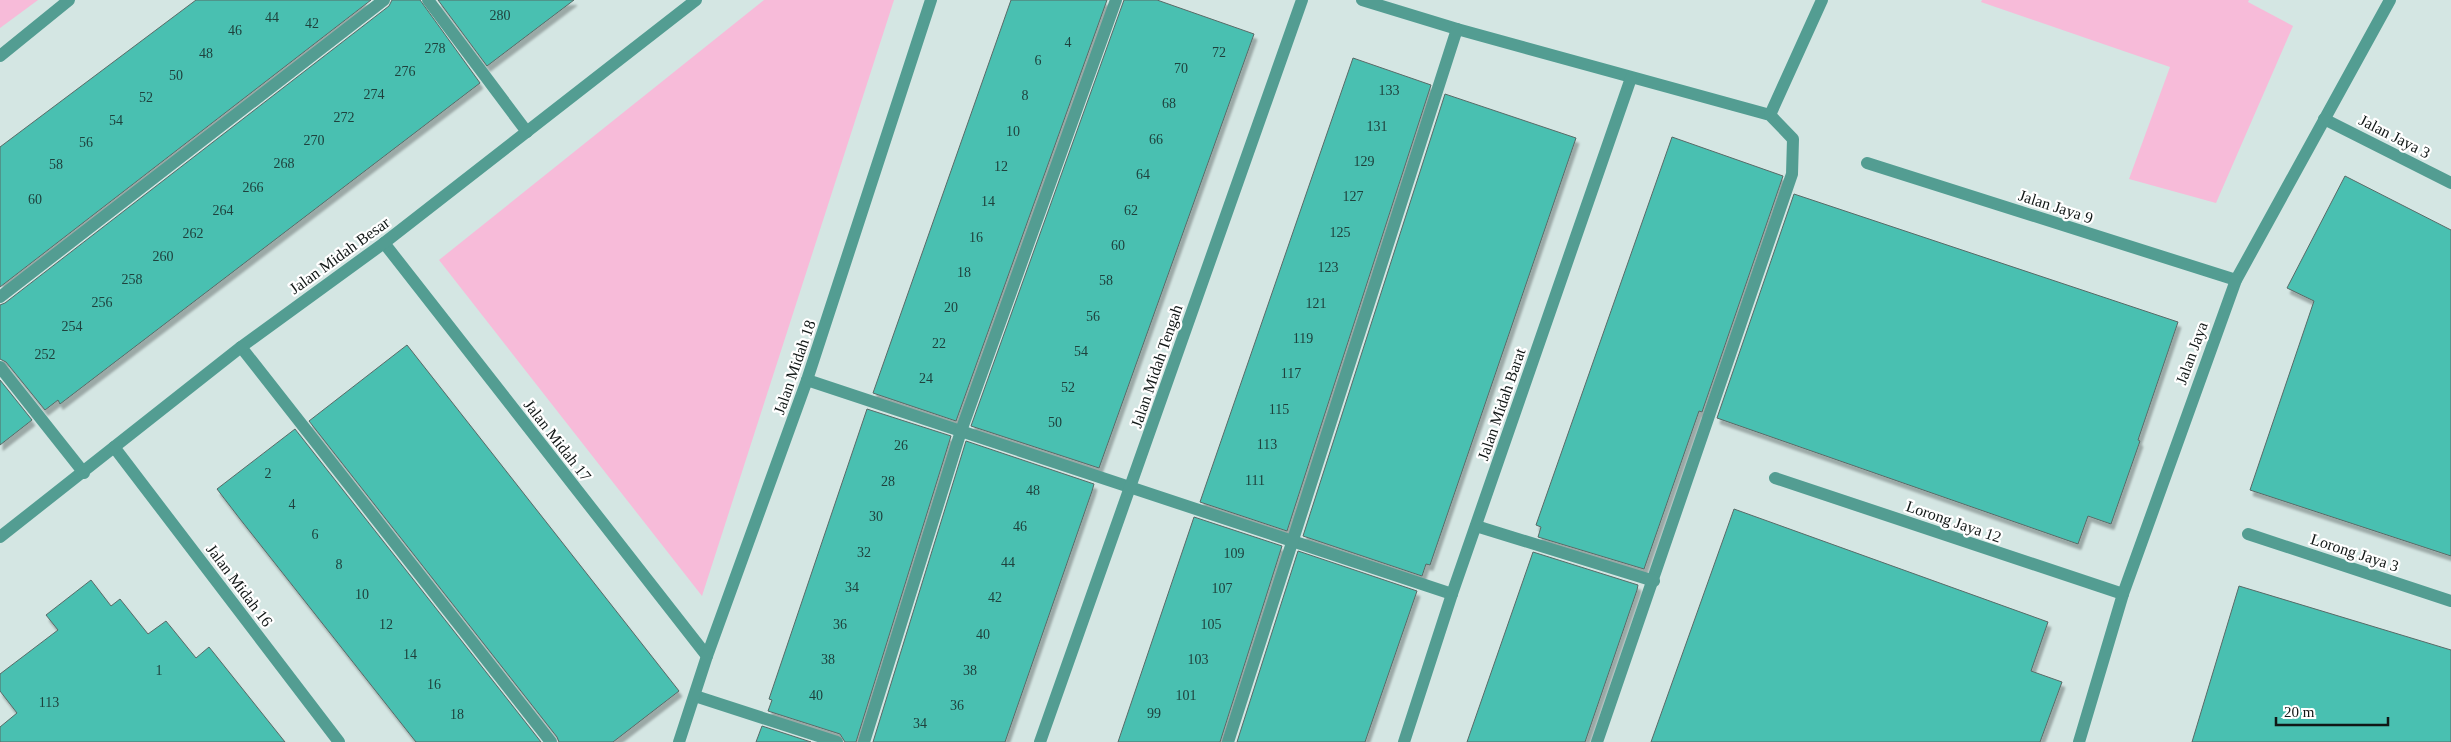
<svg xmlns="http://www.w3.org/2000/svg" width="2451" height="742" viewBox="0 0 2451 742" font-family="Georgia,serif">
<style>
.green{fill:#f7bbd9}
.building{fill:#49c0b1;stroke:#596a67;filter:url(#shadow)}
.lines{fill:none;stroke-linecap:round;stroke-linejoin:round}
.service{stroke:#539d92;stroke-width:12}
.minor{stroke:#539d92;stroke-width:12}
.tertiary{stroke:#539d92;stroke-width:12}
.labels{text-anchor:middle;stroke-width:4.5;stroke-linejoin:round;paint-order:stroke}
.number-label{font-size:14px;fill:#1f413d}
.street-label{font-size:16px;fill:#111716;stroke:#fff}
</style>
<defs>
<filter id="shadow"><feDropShadow dx="3" dy="5.5" stdDeviation="1" flood-color="#0004"/></filter>
</defs>
<rect width="100%" height="100%" fill="#d4e6e3"/>
<!-- green -->
<g class="green">
<polygon points="0,0 38,0 0,28"/>
<polygon points="764,0 894,0 702,596 439,260"/>
<polygon points="1982,0 2249,0 2248,2 2293,26 2216,203 2129,179 2170,67 1981,2"/>
</g>
<!-- building -->
<g class="building">
<polygon points="196,0 371,0 0,287 0,147"/>
<polygon points="392,0 420,0 480,83 60,404 58,400 45,410 6,362 0,359 0,305 5,303 389,6"/>
<polygon points="438,0 574,0 487,66"/>
<polygon points="1011,0 1107,0 956,421 873,393"/>
<polygon points="1124,0 1157,0 1254,34 1099,468 971,426"/>
<polygon points="1353,58 1431,85 1287,531 1200,502"/>
<polygon points="1445,94 1576,138 1430,565 1426,564 1422,576 1303,536"/>
<polygon points="1672,137 1783,176 1702,412 1699,411 1644,569 1538,537 1541,527 1536,525"/>
<polygon points="2345,176 2451,230 2451,556 2250,490 2314,301 2287,288"/>
<polygon points="1794,194 2178,322 2138,440 2140,441 2111,524 2088,516 2078,544 1717,418"/>
<polygon points="407,345 679,691 613,742 559,742 557,737 309,421"/>
<polygon points="0,380 32,420 0,445"/>
<polygon points="867,409 951,436 856,742 845,742 840,734 768,711 772,700 769,699"/>
<polygon points="295,429 541,742 416,742 240,519 217,489"/>
<polygon points="966,441 1094,484 1092,491 1005,742 873,742"/>
<polygon points="1734,509 2048,622 2031,671 2062,682 2040,742 1651,742"/>
<polygon points="1194,517 1282,546 1220,742 1118,742"/>
<polygon points="1298,551 1417,591 1365,742 1237,742"/>
<polygon points="1533,552 1638,585 1637,590 1585,742 1467,742"/>
<polygon points="91,580 111,606 120,599 148,634 166,621 196,658 209,647 285,742 0,742 0,727 17,713 0,691 0,674 58,630 46,615"/>
<polygon points="2239,586 2451,650 2451,742 2192,742"/>
<polygon points="762,726 811,742 756,742"/>
</g>
<g class="lines">
<!-- service -->
<g class="service">
<polyline points="428,0 527,132"/>
<polyline points="1362,0 1457,29 1770,115 1793,139 1792,174 1597,742"/>
<polyline points="1770,115 1822,0"/>
<polyline points="0,297 384,0"/>
<polyline points="241,347 551,742"/>
<polyline points="0,367 84,473"/>
<polyline points="807,380 1452,594"/>
<polyline points="1476,526 1654,581"/>
<polyline points="695,696 837,742"/>
<polyline points="864,742 961,431 1116,0"/>
<polyline points="1228,742 1457,29"/>
</g>
<!-- minor -->
<g class="minor">
<polyline points="0,56 69,0"/>
<polyline points="2324,119 2451,183"/>
<polyline points="1867,163 2236,280"/>
<polyline points="384,243 707,656"/>
<polyline points="114,447 339,742"/>
<polyline points="1775,478 2123,594"/>
<polyline points="2248,534 2451,601"/>
<polyline points="679,742 707,656 807,380 931,0"/>
<polyline points="1040,742 1302,0"/>
<polyline points="1404,742 1452,594 1631,78"/>
<polyline points="2079,742 2123,594 2236,280 2390,0"/>
</g>
<!-- tertiary -->
<polyline class="tertiary" points="0,537 241,347 384,243 696,0"/>
</g>
<g class="labels">
<!-- number labels -->
<g class="number-label">
<text x="500" y="20">280</text>
<text x="272" y="22">44</text>
<text x="312" y="28">42</text>
<text x="235" y="35">46</text>
<text x="1068" y="47">4</text>
<text x="435" y="53">278</text>
<text x="1219" y="57">72</text>
<text x="206" y="58">48</text>
<text x="1038" y="65">6</text>
<text x="1181" y="73">70</text>
<text x="405" y="76">276</text>
<text x="176" y="80">50</text>
<text x="1389" y="95">133</text>
<text x="374" y="99">274</text>
<text x="1025" y="100">8</text>
<text x="146" y="102">52</text>
<text x="1169" y="108">68</text>
<text x="344" y="122">272</text>
<text x="116" y="125">54</text>
<text x="1377" y="131">131</text>
<text x="1013" y="136">10</text>
<text x="1156" y="144">66</text>
<text x="314" y="145">270</text>
<text x="86" y="147">56</text>
<text x="1364" y="166">129</text>
<text x="284" y="168">268</text>
<text x="56" y="169">58</text>
<text x="1001" y="171">12</text>
<text x="1143" y="179">64</text>
<text x="253" y="192">266</text>
<text x="1353" y="201">127</text>
<text x="35" y="204">60</text>
<text x="988" y="206">14</text>
<text x="223" y="215">264</text>
<text x="1131" y="215">62</text>
<text x="1340" y="237">125</text>
<text x="193" y="238">262</text>
<text x="976" y="242">16</text>
<text x="1118" y="250">60</text>
<text x="163" y="261">260</text>
<text x="1328" y="272">123</text>
<text x="964" y="277">18</text>
<text x="132" y="284">258</text>
<text x="1106" y="285">58</text>
<text x="102" y="307">256</text>
<text x="1316" y="308">121</text>
<text x="951" y="312">20</text>
<text x="1093" y="321">56</text>
<text x="72" y="331">254</text>
<text x="1303" y="343">119</text>
<text x="939" y="348">22</text>
<text x="1081" y="356">54</text>
<text x="45" y="359">252</text>
<text x="1291" y="378">117</text>
<text x="926" y="383">24</text>
<text x="1068" y="392">52</text>
<text x="1279" y="414">115</text>
<text x="1055" y="427">50</text>
<text x="1267" y="449">113</text>
<text x="901" y="450">26</text>
<text x="268" y="478">2</text>
<text x="1255" y="485">111</text>
<text x="888" y="486">28</text>
<text x="1033" y="495">48</text>
<text x="292" y="509">4</text>
<text x="876" y="521">30</text>
<text x="1020" y="531">46</text>
<text x="315" y="539">6</text>
<text x="864" y="557">32</text>
<text x="1234" y="558">109</text>
<text x="1008" y="567">44</text>
<text x="339" y="569">8</text>
<text x="852" y="592">34</text>
<text x="1222" y="593">107</text>
<text x="362" y="599">10</text>
<text x="995" y="602">42</text>
<text x="386" y="629">12</text>
<text x="840" y="629">36</text>
<text x="1211" y="629">105</text>
<text x="983" y="639">40</text>
<text x="410" y="659">14</text>
<text x="828" y="664">38</text>
<text x="1198" y="664">103</text>
<text x="159" y="675">1</text>
<text x="970" y="675">38</text>
<text x="434" y="689">16</text>
<text x="816" y="700">40</text>
<text x="1186" y="700">101</text>
<text x="49" y="707">113</text>
<text x="957" y="710">36</text>
<text x="1154" y="718">99</text>
<text x="457" y="719">18</text>
<text x="920" y="728">34</text>
</g>
<!-- street labels -->
<g class="street-label">
<text transform="translate(2395 136) rotate(27)" y="6">Jalan Jaya 3</text>
<text transform="translate(2056 206) rotate(18)" y="6">Jalan Jaya 9</text>
<text transform="translate(339 255) rotate(-36)" y="6">Jalan Midah Besar</text>
<text transform="translate(2191 353) rotate(-70)" y="6">Jalan Jaya</text>
<text transform="translate(1156 366) rotate(-71)" y="6">Jalan Midah Tengah</text>
<text transform="translate(794 367) rotate(-71)" y="6">Jalan Midah 18</text>
<text transform="translate(1501 404) rotate(-71)" y="6">Jalan Midah Barat</text>
<text transform="translate(558 440) rotate(52)" y="6">Jalan Midah 17</text>
<text transform="translate(1954 521) rotate(19)" y="6">Lorong Jaya 12</text>
<text transform="translate(2355 552) rotate(18)" y="6">Lorong Jaya 3</text>
<text transform="translate(240 585) rotate(53)" y="6">Jalan Midah 16</text>
</g>
</g>
<!-- scale -->
<path d="M2276 717v8h112v-8" fill="none" stroke="#111716" stroke-width="2.5"/>
<text x="2284" y="717" font-size="15" fill="#111716" stroke="#ffffff" stroke-width="4" paint-order="stroke">20 m</text>
</svg>
